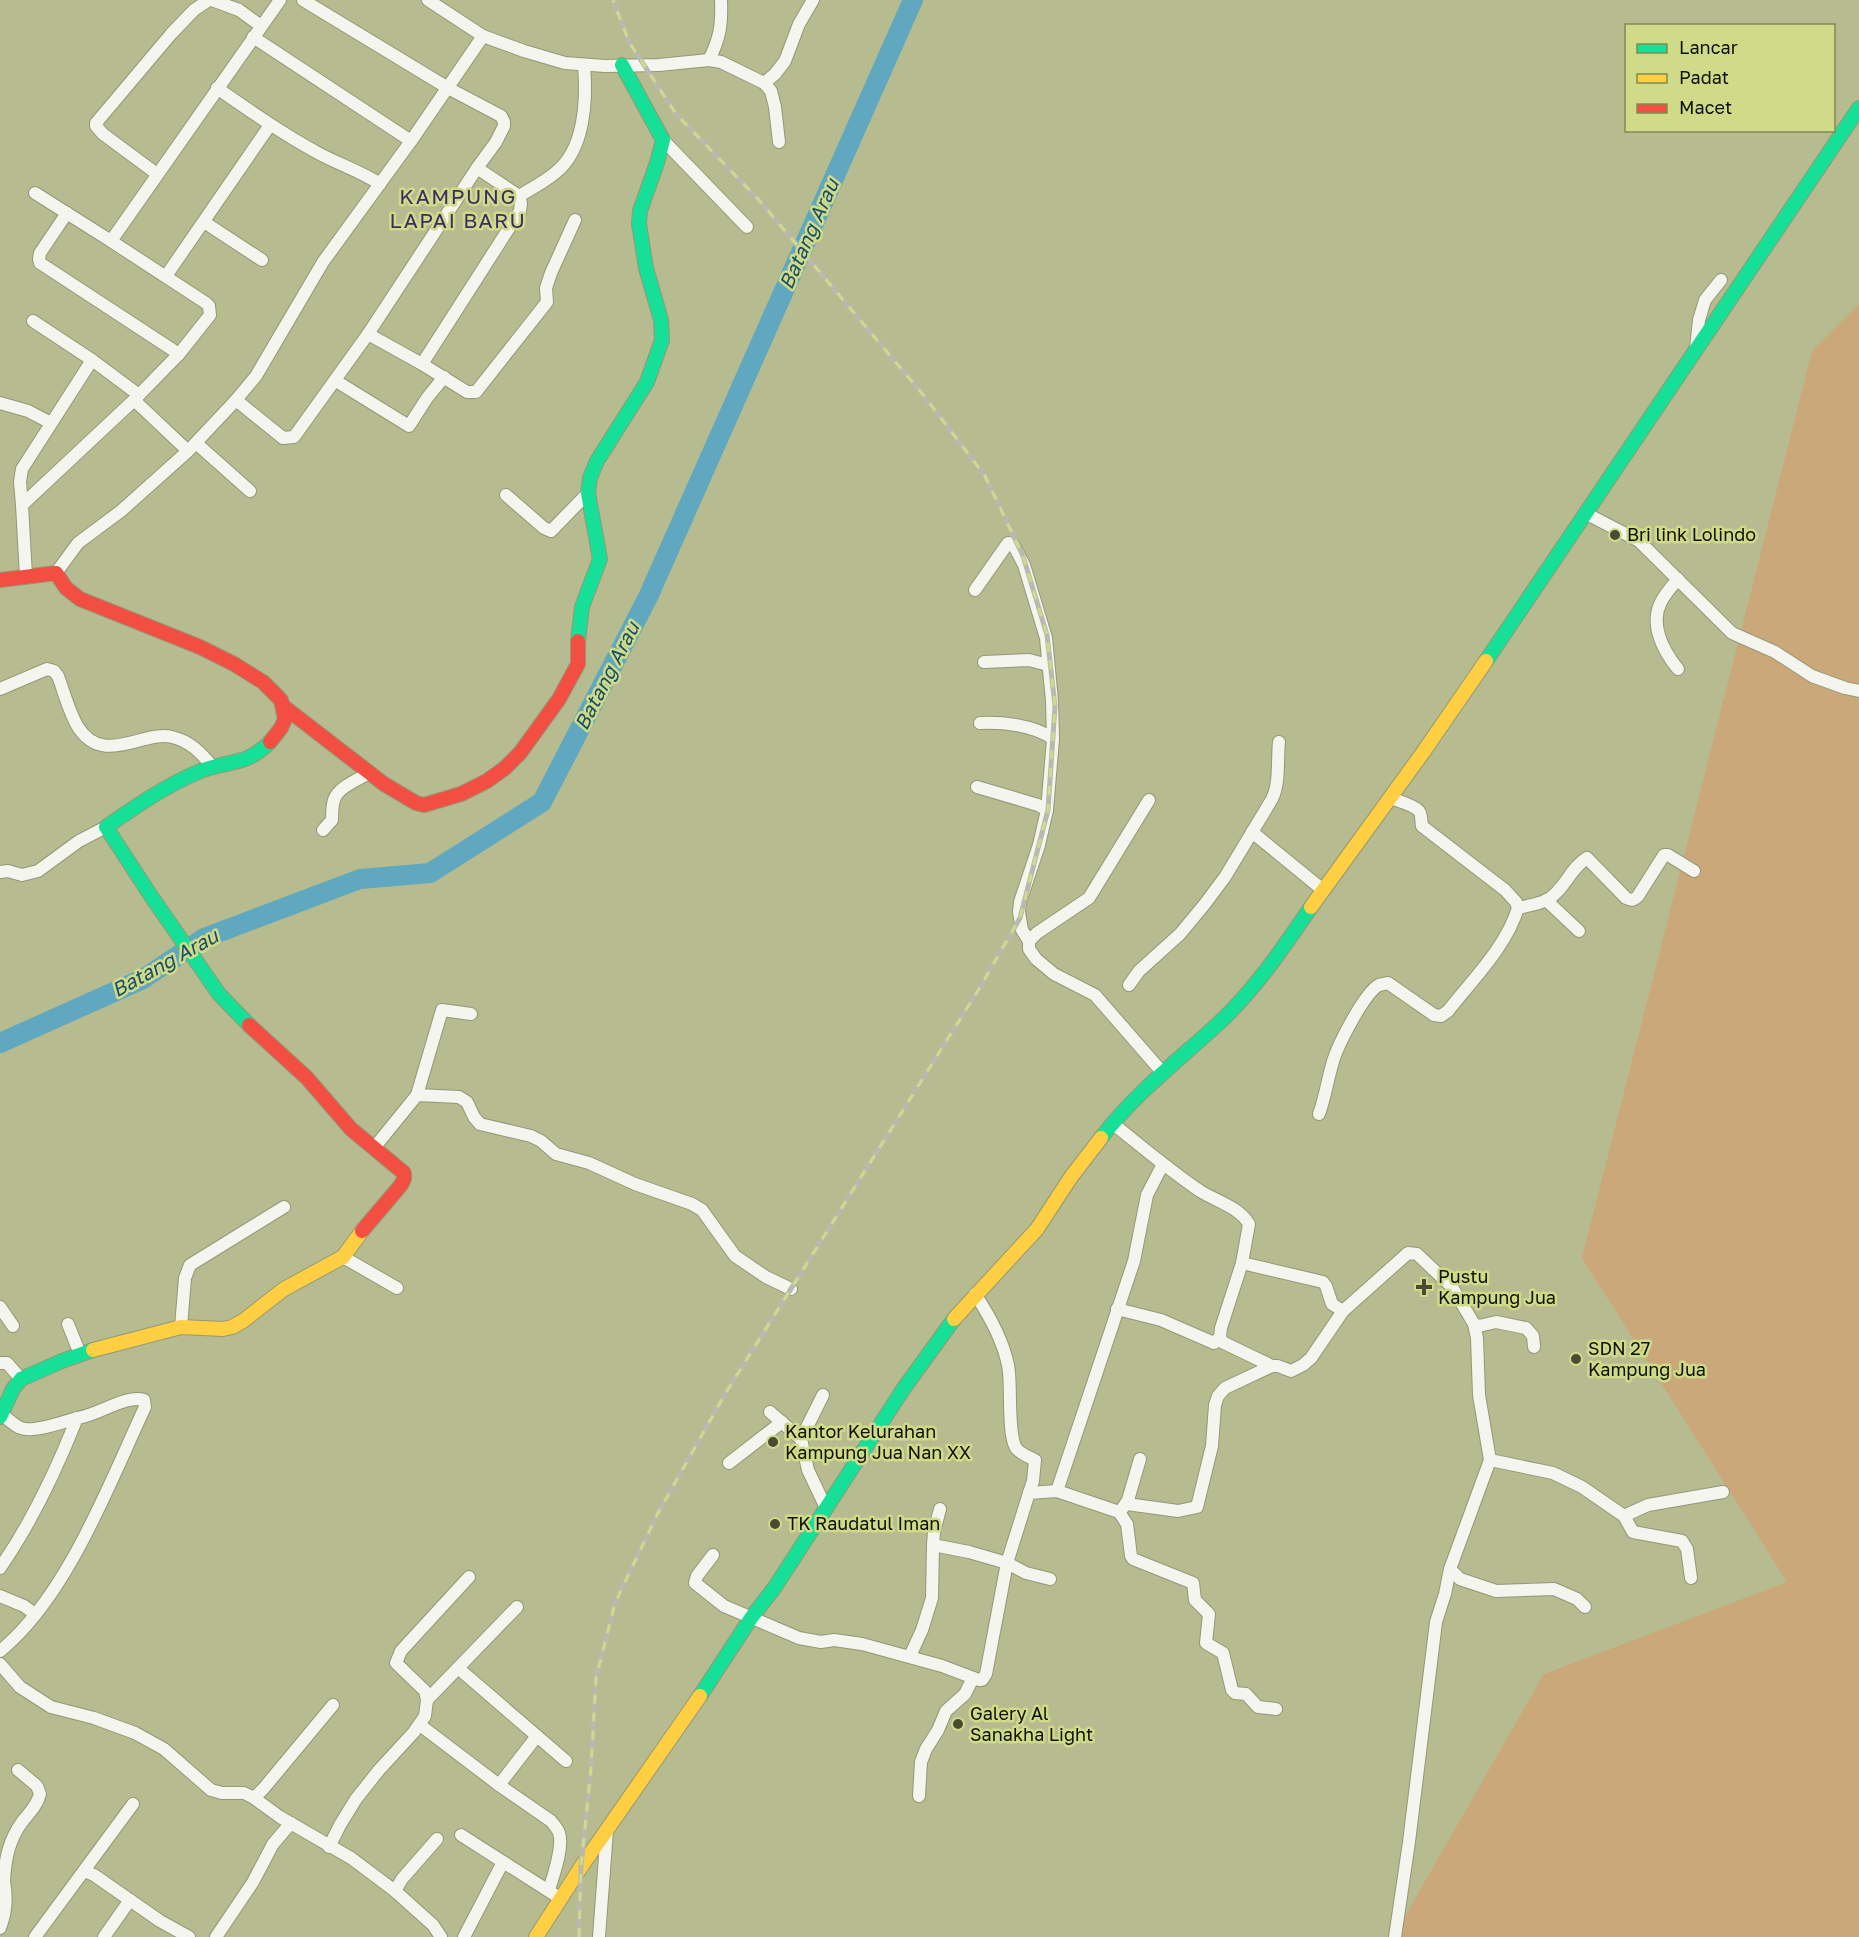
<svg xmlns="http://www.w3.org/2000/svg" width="1859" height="1937" viewBox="0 0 1859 1937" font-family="'Golos Text',sans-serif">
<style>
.green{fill:#cba87a}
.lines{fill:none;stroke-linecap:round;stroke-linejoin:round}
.river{stroke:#60a8bf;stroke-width:20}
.street-casing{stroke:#949875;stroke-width:14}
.fast-casing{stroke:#949875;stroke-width:16}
.slow-casing{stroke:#949875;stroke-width:16}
.jam-casing{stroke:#949875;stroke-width:16}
.street{stroke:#f4f5ee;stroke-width:12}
.fast{stroke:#16e098;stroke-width:14}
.slow{stroke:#ffcf43;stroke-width:14}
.jam{stroke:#f24e42;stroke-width:14}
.rail-casing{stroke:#b9b9ae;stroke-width:5}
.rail{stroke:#d0db89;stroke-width:3;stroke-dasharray:9;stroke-linecap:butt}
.poi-dot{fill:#494c32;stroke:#d0db89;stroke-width:2}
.labels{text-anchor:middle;stroke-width:5;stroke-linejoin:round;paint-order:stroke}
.poi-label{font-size:18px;fill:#0e1000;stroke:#d0db89;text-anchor:start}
.water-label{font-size:20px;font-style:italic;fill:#184e69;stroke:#d0db89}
.quarter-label{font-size:21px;letter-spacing:1.5px;fill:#3d2b66;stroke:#d0db89}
</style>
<rect width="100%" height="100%" fill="#b6bc8f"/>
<!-- green -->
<polygon class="green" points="1859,304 1859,1937 1393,1937 1544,1674 1787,1582 1582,1258 1812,351"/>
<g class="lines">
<!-- river -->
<polyline class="river" points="0,1043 143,979 204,938 360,879 430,873 542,802 648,597 913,0"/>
<defs>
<g id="street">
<polyline points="212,0 239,10 261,26"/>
<polyline points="428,0 483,36 524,51 565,63 605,66 659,65 709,60 721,62 764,83 771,91 775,107 779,142"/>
<polyline points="253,37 411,141"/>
<path d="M 709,60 C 720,38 722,25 721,0"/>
<polyline points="764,83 775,74 785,61 799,24 813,0"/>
<path d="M 217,88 C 250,111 283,134 318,153 C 338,164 360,171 380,184"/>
<polyline points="663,140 747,227"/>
<polyline points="157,174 103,134 96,126 96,123 171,34 194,10 209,0"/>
<polyline points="35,193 111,241"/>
<path d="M 519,196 C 531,189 544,182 555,173 C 585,150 587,100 584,65"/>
<polyline points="67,213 40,253 39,259 40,263 179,354"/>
<polyline points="204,222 262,260"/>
<polyline points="166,276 270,125"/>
<polyline points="33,321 92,360 139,395"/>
<polyline points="368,334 422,364 467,392 476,392 547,302 546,288 551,273 575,220"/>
<polyline points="1696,348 1699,320 1705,300 1721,280"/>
<polyline points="422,364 520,211 521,203 519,196 477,168"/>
<polyline points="336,381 409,426 427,398 444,377"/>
<polyline points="134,400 188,451"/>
<polyline points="236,400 283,438 294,437 368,334 477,168 496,142 504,126 504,122 501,116 448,88 303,0"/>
<polyline points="0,403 28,411 51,423"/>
<polyline points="196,443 250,491"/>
<polyline points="506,495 544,528 551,531 588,493"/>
<polyline points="22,505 20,482 22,469 92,360"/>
<polyline points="1587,514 1639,541 1732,633 1775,652 1812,676 1845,688 1859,691"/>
<polyline points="56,573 78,543 121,511 188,451 236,400 256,376 323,262 411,141 483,36"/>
<polyline points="26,576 22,505 134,400 179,354 210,315 209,306 206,303 111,241 280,0"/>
<polyline points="975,590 1008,543 1013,544 1024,565 1046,638 1052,701 1053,739"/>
<polyline points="984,662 1029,660 1048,665"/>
<path d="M 1678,669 C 1664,652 1649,625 1661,602 C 1665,594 1672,586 1678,579"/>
<path d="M 0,689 L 47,669 L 54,671 L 58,676 C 64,692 69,712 78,727 C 103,767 143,730 172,737 C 190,741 201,753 212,766"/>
<path d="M 980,723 C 1002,722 1035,725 1053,739 L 1047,810 L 1039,845 L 1020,902 L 1019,912 L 1022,930 L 1029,941 L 1029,949 L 1036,959 L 1054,974 L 1095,995 L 1162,1072"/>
<polyline points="977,787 1038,805 1047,810"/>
<path d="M 323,830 L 332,820 C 332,814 332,806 334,800 C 338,787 358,780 369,773"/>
<polyline points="1252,832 1323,890"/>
<polyline points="0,872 8,871 22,875 38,871 79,841 106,827"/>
<polyline points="1546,900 1579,931"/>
<path d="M 1518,908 C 1527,906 1539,904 1547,900 C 1564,891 1570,868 1587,858 L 1626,898 C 1632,901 1634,900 1638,896 L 1664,855 L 1668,855 L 1694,871"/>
<polyline points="1029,941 1037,933 1089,898 1149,800"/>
<path d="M 1129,985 L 1139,971 L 1180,934 L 1204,905 L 1225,877 L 1272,799 C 1280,783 1277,761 1279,742"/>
<polyline points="417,1095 442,1010 471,1014"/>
<path d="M 1319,1114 C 1325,1098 1327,1082 1332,1065 C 1336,1048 1364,993 1379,985 C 1382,984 1385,984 1388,983 L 1434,1015 L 1441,1016 L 1448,1011 C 1473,979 1506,947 1518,908 L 1516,902 L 1505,890 L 1422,826 C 1421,822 1422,815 1419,811 C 1414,805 1398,801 1391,798"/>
<path d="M 1112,1123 C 1141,1146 1169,1170 1200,1191 C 1216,1201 1239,1207 1249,1224 L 1242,1263 L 1221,1328 L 1220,1337 L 1214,1343 L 1161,1320 L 1117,1309"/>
<polyline points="374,1148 417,1095 459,1097 467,1102 474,1117 480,1124 531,1136 541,1141 556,1154 589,1163 635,1184 692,1204 702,1210 707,1217 735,1256 766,1277 791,1289"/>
<polyline points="343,1257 397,1288"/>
<polyline points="1242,1263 1323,1282 1326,1286 1332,1304 1343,1311"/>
<path d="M 975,1294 C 989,1315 1003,1341 1008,1365 C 1012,1384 1007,1434 1016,1448 C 1019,1453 1029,1457 1035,1460 L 1033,1481 L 1029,1493"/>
<polyline points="0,1307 13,1326"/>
<polyline points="68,1324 80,1354"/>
<polyline points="1474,1324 1479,1326 1496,1322 1526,1328 1533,1336 1534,1347"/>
<polyline points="181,1327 185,1278 190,1265 284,1207"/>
<polyline points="1220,1337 1222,1342 1272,1366 1278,1366 1291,1371 1303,1365 1311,1358 1343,1311 1408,1253 1417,1254 1452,1287 1474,1324 1477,1338 1479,1395 1490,1460"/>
<polyline points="0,1363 7,1363 21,1379"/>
<polyline points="770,1412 801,1439 808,1470 826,1508"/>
<path d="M 1,1414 C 8,1418 13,1425 21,1428 C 33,1433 63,1422 77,1418"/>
<polyline points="801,1439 823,1395"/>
<polyline points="1490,1460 1553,1473 1582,1487 1624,1516 1633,1532 1682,1541 1687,1549 1691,1578"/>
<polyline points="729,1463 782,1422"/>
<polyline points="1057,1491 1134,1261 1147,1195 1163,1164"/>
<polyline points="1127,1504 1178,1511 1197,1507 1212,1446 1215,1405 1218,1396 1225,1388 1272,1366"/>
<polyline points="940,1509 934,1532 933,1545 969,1552 1007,1563 1026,1573 1050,1579"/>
<polyline points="1122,1509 1128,1500 1140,1459"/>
<polyline points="1624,1516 1648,1505 1723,1492"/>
<polyline points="713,1555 697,1576 695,1583 724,1606 799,1638 821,1642 834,1640 862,1644 942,1666 979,1680 982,1680 986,1674 1007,1563 1029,1493 1057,1491 1119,1512 1127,1524 1131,1556 1133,1559 1193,1583 1195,1600 1209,1614 1206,1643 1223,1653 1232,1690 1235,1693 1246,1694 1258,1707 1276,1709"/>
<path d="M 0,1568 C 32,1522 56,1471 77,1418 C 97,1416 126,1394 144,1400 L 145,1407 C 109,1484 67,1597 0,1651"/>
<polyline points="1450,1569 1460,1579 1496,1591 1554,1589 1577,1599 1585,1607"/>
<polyline points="0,1596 24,1606 35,1614"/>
<polyline points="910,1656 922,1630 932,1598 933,1545"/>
<polyline points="0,1664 20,1687 51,1707 94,1718 135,1733 164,1749 211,1790 222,1793 244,1793 254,1798 280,1817 351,1858 395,1891 433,1925 441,1937"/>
<polyline points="458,1668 566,1761"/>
<polyline points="427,1700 517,1607"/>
<path d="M 420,1725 L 499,1785 L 551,1821 C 554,1825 558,1829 559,1833 C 564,1847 553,1876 549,1890"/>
<polyline points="499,1785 537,1736"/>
<polyline points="919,1796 921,1762 926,1749 938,1730 946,1711 965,1694 973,1678"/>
<polyline points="254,1798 264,1788 333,1705"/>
<polyline points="461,1835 555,1895"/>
<polyline points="329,1847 340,1825 356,1799 379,1770 414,1732 425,1716 427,1700 425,1691 396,1663 401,1651 469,1577"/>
<polyline points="84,1871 94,1875 160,1921 189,1937"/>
<path d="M 0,1879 L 4,1881 C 5,1859 9,1840 22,1822 C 29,1813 37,1806 40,1794 L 37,1786 L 18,1770"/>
<polyline points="395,1891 402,1879 437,1839"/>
<path d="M 0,1928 C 6,1913 7,1897 4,1881"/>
<polyline points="35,1937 133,1804"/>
<polyline points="104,1937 130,1900"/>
<polyline points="216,1937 253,1882 273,1844 291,1823"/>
<polyline points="464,1937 503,1862"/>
<polyline points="599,1937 607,1830"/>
<polyline points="1395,1937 1409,1842 1436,1622 1445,1594 1450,1569 1490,1460"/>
</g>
<g id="fast">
<polyline points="578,641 582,607 600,559 588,493 590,478 597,461 647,382 662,340 661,320 646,268 639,224 640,211 657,163 663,140 622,65"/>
<polyline points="1486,661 1859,108"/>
<path d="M 249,1025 L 219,994 L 151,896 L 106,827 C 135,807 165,786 198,772 C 226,760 246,767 270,742"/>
<path d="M 1101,1138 C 1135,1093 1179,1060 1220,1022 C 1256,988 1283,948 1311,907"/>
<polyline points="0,1417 13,1389 21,1379 62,1361 93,1350"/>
<polyline points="700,1696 751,1618 775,1587 904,1388 954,1319"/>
</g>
<g id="slow">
<polyline points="1311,907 1424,751 1486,661"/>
<polyline points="954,1319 1037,1229 1071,1177 1101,1138"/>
<polyline points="93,1350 181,1327 223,1329 232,1327 243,1321 284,1289 343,1257 362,1231"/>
<polyline points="536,1937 581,1867 700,1696"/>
</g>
<g id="jam">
<polyline points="0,580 56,573 66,588 80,599 200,647 234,664 263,682 281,700 285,719 281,728 270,742"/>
<polyline points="283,706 384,784 416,803 424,805 461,794 487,781 505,768 520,753 559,699 578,664 578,641"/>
<polyline points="249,1025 307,1078 351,1129 404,1173 404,1179 401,1185 362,1231"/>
</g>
</defs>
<!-- street casing -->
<use href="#street" class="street-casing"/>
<!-- fast casing -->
<use href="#fast" class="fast-casing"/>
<!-- slow casing -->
<use href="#slow" class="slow-casing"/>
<!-- jam casing -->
<use href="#jam" class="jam-casing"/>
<!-- street -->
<use href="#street" class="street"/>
<!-- fast -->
<use href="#fast" class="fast"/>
<!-- slow -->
<use href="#slow" class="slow"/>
<!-- jam -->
<use href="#jam" class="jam"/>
<defs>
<polyline id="rail" points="579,1937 581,1867 591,1768 596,1678 615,1603 658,1513 725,1394 979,989 1020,918 1048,810 1055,706 1047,635 1023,556 985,476 925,397 759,200 676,114 629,42 613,0"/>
</defs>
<!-- rail casing -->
<use href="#rail" class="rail-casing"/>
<!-- rail -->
<use href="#rail" class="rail"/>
</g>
<!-- markers -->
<g class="poi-dot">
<circle cx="1615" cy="535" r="6"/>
<path d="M1421 1278h6v6h6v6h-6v6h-6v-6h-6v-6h6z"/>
<circle cx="1576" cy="1359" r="6"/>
<circle cx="773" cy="1442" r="6"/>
<circle cx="775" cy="1524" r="6"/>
<circle cx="958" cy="1724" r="6"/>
</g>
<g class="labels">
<!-- poi labels -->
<g class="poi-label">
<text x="1627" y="541">Bri link Lolindo</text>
<text x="1438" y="1283">Pustu<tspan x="1438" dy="21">Kampung Jua</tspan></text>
<text x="1588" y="1355">SDN 27<tspan x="1588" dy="21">Kampung Jua</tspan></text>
<text x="785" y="1438">Kantor Kelurahan<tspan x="785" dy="21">Kampung Jua Nan XX</tspan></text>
<text x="787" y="1530">TK Raudatul Iman</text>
<text x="970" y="1720">Galery Al<tspan x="970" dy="21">Sanakha Light</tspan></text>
</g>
<!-- water labels -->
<g class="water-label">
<text transform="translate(809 234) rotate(-66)" y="7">Batang Arau</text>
<text transform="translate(607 676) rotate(-63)" y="7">Batang Arau</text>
<text transform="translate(165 963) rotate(-29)" y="7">Batang Arau</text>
</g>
<!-- quarter labels -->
<g class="quarter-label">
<text x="458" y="204">KAMPUNG<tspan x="458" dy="24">LAPAI BARU</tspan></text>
</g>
</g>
<!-- legend -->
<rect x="1625" y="24" width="210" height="108" fill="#d0db89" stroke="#828a52" stroke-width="1.5"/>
<rect x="1637" y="44" width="30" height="9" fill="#16e098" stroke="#828a52" stroke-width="1.5"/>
<text x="1679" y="54" font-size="18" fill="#0e1000">Lancar</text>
<rect x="1637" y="74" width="30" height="9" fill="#ffcf43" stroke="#828a52" stroke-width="1.5"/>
<text x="1679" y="84" font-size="18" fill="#0e1000">Padat</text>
<rect x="1637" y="104" width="30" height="9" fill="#f24e42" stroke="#828a52" stroke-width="1.5"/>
<text x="1679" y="114" font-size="18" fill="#0e1000">Macet</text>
</svg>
